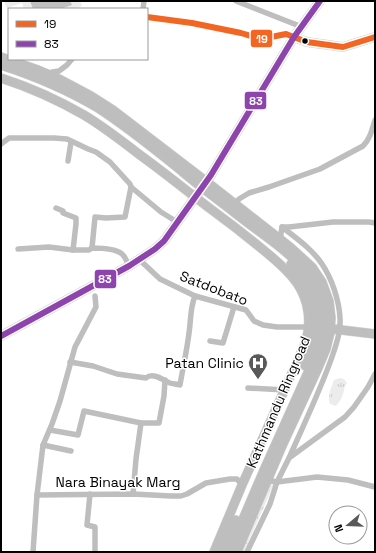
<svg xmlns="http://www.w3.org/2000/svg" width="376" height="553" viewBox="0 0 376 553" font-family="'Space Grotesk',sans-serif">
<style>
.grass{fill:url(#grass-tufts)}
.forest{fill:url(#forest-crowns)}
.garden{fill:#ececec}
.water{fill:#bfbfbf}
.lines{fill:none;stroke-linecap:round;stroke-linejoin:round}
.primary-casing{stroke:#dbdbdb;stroke-width:10}
.trunk-casing{stroke:#dbdbdb;stroke-width:10}
.minor{stroke:#bebebe;stroke-width:5.5}
.primary{stroke:#bebebe;stroke-width:9}
.trunk{stroke:#bebebe;stroke-width:9}
.bus-1-casing{stroke:#fff;stroke-width:9}
.bus-2-casing{stroke:#fff;stroke-width:9}
.bus-1{stroke:#f26522;stroke-width:6}
.bus-2{stroke:#8e44ad;stroke-width:6}
.bus-dot{fill:#000;stroke:#fff;stroke-width:1.5}
.labels{text-anchor:middle;stroke-width:3;stroke-linejoin:round;paint-order:stroke}
.street-label{font-size:14px;fill:#000;stroke:#fff}
.poi-label{font-size:14px;fill:#000;stroke:#fff;text-anchor:end}
.line-badge{stroke:#fff;stroke-width:1.5}
.badge-label{font-size:11px;text-anchor:middle;font-weight:bold;fill:#fff}
</style>
<defs>
<pattern id="grass-tufts" width="24" height="20" patternUnits="userSpaceOnUse"><rect width="24" height="20" fill="#ececec"/><path d="M3 7l-1-3M5 7V3M7 7l1-3M15 17l-1-3M17 17v-4M19 17l1-3" fill="none" stroke="#c9c9c9"/></pattern>
<pattern id="forest-crowns" width="20" height="18" patternUnits="userSpaceOnUse"><rect width="20" height="18" fill="#ececec"/><path d="M2 6a3 3 0 1 1 6 0M12 15a3 3 0 1 1 6 0" fill="none" stroke="#c9c9c9"/></pattern>
</defs>
<rect width="100%" height="100%" fill="#fff"/>
<!-- grass -->
<path class="grass" d="M 340,378 L 344,379 L 347,383 C 344,387 344,392 342,397 C 341,400 338,403 336,406 L 330,404 C 327,397 331,388 334,380 Z"/>
<!-- forest -->
<polygon class="forest" points="272,483 274,484 244,552 239,552"/>
<!-- garden -->
<polygon class="garden" points="4,1 80,1 82,6 79,7 80,9 24,9 22,3 7,8"/>
<!-- water -->
<polygon class="water" points="30,1 70,1 72,5 60,9 33,9"/>
<g class="lines">
<defs>
<g id="primary">
<polyline points="294,37 307,42 343,47 375,37"/>
<polyline points="1,57 38,70 59,79 91,96 113,110 207,182 290,247 312,267 322,282 329,301 331,318 330,333 326,349 318,368 282,446 237,552"/>
<path d="M 1,78 C 29,87 58,100 84,115 C 104,127 122,141 140,155 C 165,173 188,192 212,210 C 231,224 249,238 267,253 C 278,262 289,272 297,283 C 309,301 312,323 305,344 L 242,485 L 214,552"/>
<polyline points="325,328 375,334"/>
<polyline points="1,336 129,266 155,249 164,241 211,175 294,37 320,1"/>
</g>
<g id="trunk">
<path d="M 1,65 C 35,76 68,90 98,108 C 126,126 152,147 178,168 C 196,184 216,198 235,213 C 250,225 266,236 281,248 C 292,257 303,266 311,278 C 320,292 326,310 324,327 C 323,334 321,341 319,348 L 264,470 L 229,552"/>
<path d="M 291,264 C 322,295 322,328 305,366"/>
<polyline points="222,552 236,520"/>
</g>
</defs>
<!-- primary casing -->
<use href="#primary" class="primary-casing"/>
<!-- trunk casing -->
<use href="#trunk" class="trunk-casing"/>
<!-- minor -->
<g class="minor">
<polyline points="236,1 302,27"/>
<polyline points="143,9 144,1"/>
<polyline points="147,17 192,23 241,33 261,39 286,34 294,37"/>
<polyline points="50,75 52,72 59,71 67,65 72,59"/>
<polyline points="1,144 9,138 54,138 67,139 88,149 96,152 110,162 130,184 131,187 161,212 177,222"/>
<polyline points="68,161 71,142"/>
<path d="M 235,204 L 239,199 L 249,193 L 269,187 L 320,169 L 363,146 C 370,139 372,130 375,120"/>
<polyline points="56,208 63,211 63,213 76,218 76,224 73,250"/>
<path d="M 282,227 C 296,238 312,249 322,264 C 332,279 339,300 340,318 C 341,331 336,345 332,357 C 320,391 304,424 289,458"/>
<polyline points="280,240 282,227 289,227 333,222 369,222 375,223"/>
<polyline points="92,248 95,217 106,218 125,217 131,187"/>
<path d="M 18,249 L 49,247 L 73,250 L 89,250 L 92,248 C 100,248 115,248 122,254 C 125,256 127,262 129,266"/>
<polyline points="140,258 143,263 160,279 195,296 246,310 254,321 263,325 277,327 309,327"/>
<polyline points="210,341 223,343 234,307"/>
<path d="M 70,362 L 93,366 L 117,374 L 146,378 C 153,372 163,380 170,383 C 173,384 177,384 180,385 C 183,367 187,350 189,333 C 191,320 190,308 195,296"/>
<polyline points="248,388 285,390"/>
<polyline points="50,430 78,435 84,411 141,423"/>
<polyline points="43,445 71,451"/>
<polyline points="267,480 277,482 317,477 348,480 375,487"/>
<polyline points="90,494 87,525 95,527 95,552"/>
<polyline points="133,494 136,459 141,423 159,423 164,396 165,380"/>
<polyline points="37,495 133,494 171,496 181,496 187,494 206,483 230,479 237,479 242,485"/>
<polyline points="33,552 37,495 43,445 52,424 60,401 75,347 96,307 95,296"/>
<polyline points="247,552 270,504 277,482 289,458 345,417 354,407 368,387 375,374"/>
</g>
<!-- primary -->
<use href="#primary" class="primary"/>
<!-- trunk -->
<use href="#trunk" class="trunk"/>
<defs>
<polyline id="bus-1" points="147,17 192,23 241,33 261,39 286,34 307,42 343,47 375,37"/>
<polyline id="bus-2" points="1,336 129,266 155,249 164,241 211,175 294,37 320,1"/>
</defs>
<!-- bus-1 casing -->
<use href="#bus-1" class="bus-1-casing"/>
<!-- bus-2 casing -->
<use href="#bus-2" class="bus-2-casing"/>
<!-- bus-1 -->
<use href="#bus-1" class="bus-1"/>
<!-- bus-2 -->
<use href="#bus-2" class="bus-2"/>
</g>
<!-- icons -->
<defs>
<symbol id="hospital-pin" viewBox="-11 -11 22 30"><path d="M0 17L-7.5 6A9.5 9.5 0 1 1 7.5 6Z" fill="#595959" stroke="#fff"/><path d="M-5-5h3v3.5h4V-5h3V5h-3V1.5h-4V5h-3Z" fill="#fff"/></symbol>
</defs>
<g fill-rule="evenodd">
<use href="#hospital-pin" x="247" y="352" width="22" height="30"/>
</g>
<!-- markers -->
<circle class="bus-dot" cx="305" cy="41" r="3.5"/>
<g class="labels">
<!-- street labels -->
<g class="street-label">
<text transform="translate(214 288) rotate(21)" y="5">Satdobato</text>
<text transform="translate(278 402) rotate(-67)" y="5">Kathmandu Ringroad</text>
<text x="118" y="487">Nara Binayak Marg</text>
</g>
<!-- poi labels -->
<g class="poi-label">
<text x="244" y="368">Patan Clinic</text>
</g>
</g>
<g class="line-badge">
<rect x="250" y="29" width="23" height="19" rx="4" fill="#f26522"/>
<rect x="244" y="91" width="23" height="19" rx="4" fill="#8e44ad"/>
<rect x="94" y="269" width="23" height="20" rx="4" fill="#8e44ad"/>
</g>
<g class="badge-label">
<text x="262" y="43">19</text>
<text x="256" y="105">83</text>
<text x="105" y="283">83</text>
</g>
<!-- border -->
<rect width="376" height="553" fill="none" stroke="#000000" stroke-width="4"/>
<!-- legend -->
<rect x="8" y="8" width="140" height="52" fill="#ffffff" stroke="#999999"/>
<rect x="16" y="21" width="20" height="6" fill="#f26522" stroke="#999999"/>
<text x="44" y="28" font-size="12" fill="#000000">19</text>
<rect x="16" y="41" width="20" height="6" fill="#8e44ad" stroke="#999999"/>
<text x="44" y="48" font-size="12" fill="#000000">83</text>
<!-- north arrow -->
<g transform="translate(348 525) rotate(251)"><circle r="19" fill="#ffffff" stroke="#999999"/>
<path d="M0-3L7 15L0 10L-7 15Z" fill="#595959"/>
<text y="-6" font-size="11" font-weight="bold" text-anchor="middle" fill="#000000">N</text>
</g>
</svg>
